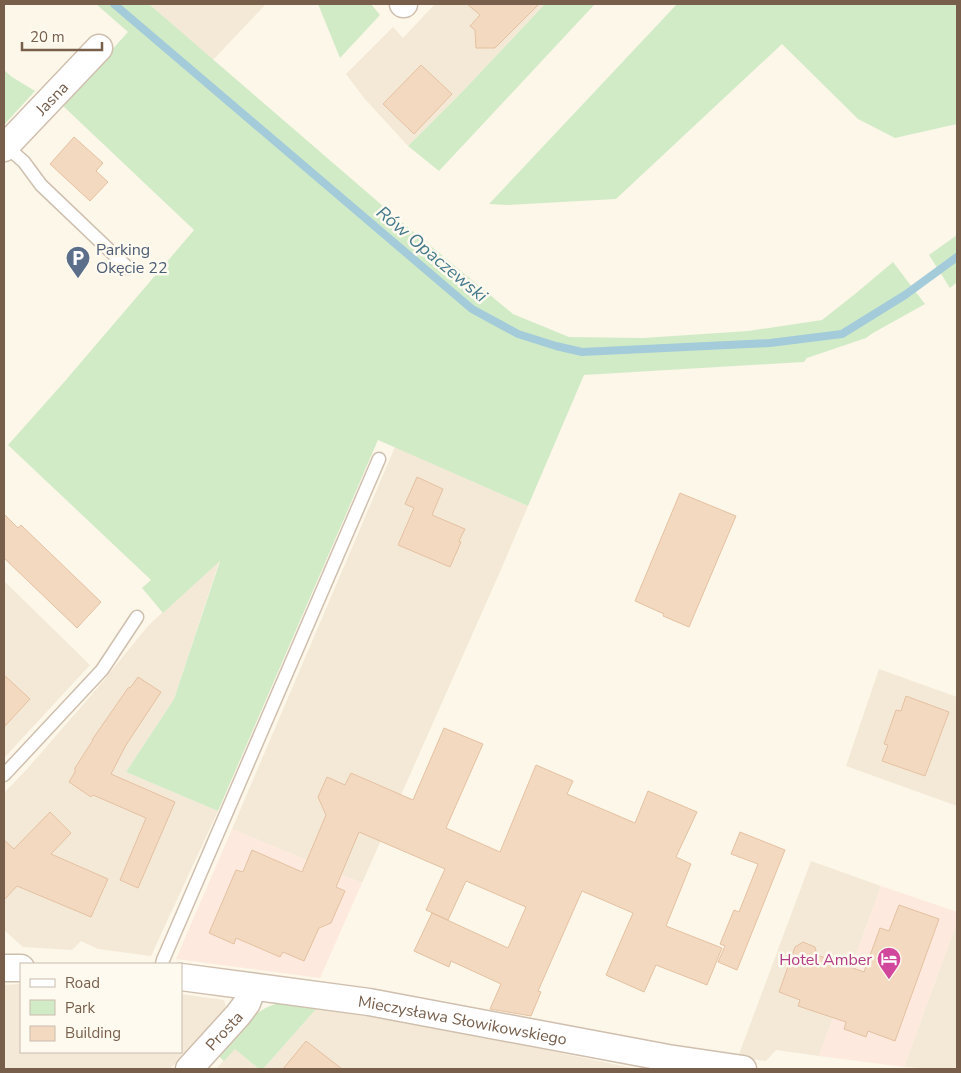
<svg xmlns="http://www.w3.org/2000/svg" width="961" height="1073" viewBox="0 0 961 1073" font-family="'Nunito Sans',sans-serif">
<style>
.residential{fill:#f4e9d7}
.commercial{fill:#fde9dd}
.green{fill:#d2ebc7}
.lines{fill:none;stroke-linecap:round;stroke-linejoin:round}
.stream{stroke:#a3cbd9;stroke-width:8}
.building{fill:#f2d9c0;stroke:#e5c1a1}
.service-casing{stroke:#cfbfae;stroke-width:15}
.minor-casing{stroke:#cfbfae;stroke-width:29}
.service{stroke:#fff;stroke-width:12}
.minor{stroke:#fff;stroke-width:26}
.labels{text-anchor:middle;stroke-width:5;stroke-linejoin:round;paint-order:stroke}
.street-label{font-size:16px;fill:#775f4c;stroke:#fffaef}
.service-label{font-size:16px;fill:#4e5e75;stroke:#fffaef;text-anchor:start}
.hotel-label{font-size:16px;fill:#b23c85;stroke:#fffaef;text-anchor:end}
.water-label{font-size:18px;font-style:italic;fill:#45798b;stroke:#fffaef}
</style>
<rect width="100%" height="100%" fill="#fdf7e9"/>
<!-- residential -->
<g class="residential">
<polygon points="149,4 266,4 213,60"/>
<polygon points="435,4 545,4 462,92 408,146 364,98 346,74 393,27 403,38"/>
<polygon points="395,447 528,506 499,574 362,883 232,829"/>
<polygon points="220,559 174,699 126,772 218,811 151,956 98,949 81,941 72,950 23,947 4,930 4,793 28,768 94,692 148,626"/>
<polygon points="4,581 90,665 4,758"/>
<polygon points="879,669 957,697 957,806 846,766"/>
<polygon points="811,861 881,886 819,1056 776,1050 766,1061 738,1057"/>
<polygon points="957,922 957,1069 938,1069 904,1067"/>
<polygon points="21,984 21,1052 181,1052 181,994 224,1000 226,1007 170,1069 4,1069 4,985"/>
<polygon points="317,1008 434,1023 513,1043 637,1069 263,1069"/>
<polygon points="235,1048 259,1069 216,1069"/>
</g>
<!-- commercial -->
<g class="commercial">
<polygon points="232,829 362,883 320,978 176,959"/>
<polygon points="881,886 957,912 957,922 904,1067 819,1056"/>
</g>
<!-- green -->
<g class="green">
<polygon points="96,4 149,4 398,219 513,314 569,337 643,338 748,331 822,320 855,294 893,262 925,304 873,333 866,338 807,358 804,362 584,375 528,506 378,440 218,811 126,772 174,699 220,561 163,613 142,588 151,580 8,445 65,381 194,230 62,105 128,32"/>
<polygon points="318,4 371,4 380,15 340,58"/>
<polygon points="545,4 595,4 439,171 408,146 462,92"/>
<polygon points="677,4 957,4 957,124 895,138 858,119 782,44 616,199 507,205 489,204"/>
<polygon points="4,70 12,77 35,91 4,125"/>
<polygon points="957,235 957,282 950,288 929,255"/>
<path d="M 281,1003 L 318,1006 L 317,1008 L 263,1069 L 259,1069 L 235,1049 L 224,1061 L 215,1053 C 233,1036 256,1006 281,1003 Z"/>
</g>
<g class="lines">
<!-- stream -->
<polyline class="stream" points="114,4 472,309 518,334 556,346 582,352 770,343 842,334 905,295 957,257"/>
</g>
<!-- building -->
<g class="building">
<polygon points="467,4 539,4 495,48 476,48 475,30 470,26 480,15"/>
<polygon points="421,65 452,94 414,134 383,104"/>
<polygon points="74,137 103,163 96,171 108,182 90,201 50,164"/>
<polygon points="417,477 443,489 432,515 465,529 459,541 461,542 450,567 398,545 414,508 405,504"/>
<polygon points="680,493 736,516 689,627 663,616 664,614 635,601"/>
<polygon points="4,514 18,528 21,525 101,602 77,628 4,558"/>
<polygon points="4,675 30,699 4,727"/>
<polygon points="138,677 161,692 126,745 111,774 175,802 138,888 120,880 146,818 93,795 91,797 69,782 75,772 75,768 93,740 92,740 128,688 131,687"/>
<polygon points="906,696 949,712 925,776 882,761 888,745 884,744 896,710 901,711"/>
<polygon points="444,728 483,744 446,828 500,852 536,765 573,781 567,794 635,823 648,791 697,812 676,857 691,864 666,926 722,948 707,985 656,965 644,992 606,975 633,913 582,891 538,991 541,992 531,1016 490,1009 501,984 451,961 449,967 414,951 432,913 508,948 526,907 466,881 448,920 426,910 445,869 359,832 336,887 345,891 331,923 319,928 304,961 283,952 280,957 236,938 234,944 209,933 236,870 243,872 252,850 302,872 326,815 318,797 327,777 345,785 351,773 413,800"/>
<polygon points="50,812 71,833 51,854 108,879 91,917 17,886 4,900 4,840 14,849"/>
<polygon points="740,832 785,850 737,970 718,962 725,946 720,944 734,910 739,912 758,864 731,854"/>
<polygon points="899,905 939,919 895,1041 868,1031 866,1037 844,1029 846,1022 798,1006 800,1000 779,992 795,947 803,942 815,947 817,955 864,972 880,928 889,931"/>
<polygon points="306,1041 342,1069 283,1069"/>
</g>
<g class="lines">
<defs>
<g id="service">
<polyline points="6,146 24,162 41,185 128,268"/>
<polyline points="4,775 102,670 137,617"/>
<polyline points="162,964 163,960 379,459"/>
</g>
<g id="minor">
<polyline points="403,4 404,4"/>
<path id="s1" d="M 4,148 L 99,48"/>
<polyline points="4,968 21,968"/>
<path id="s2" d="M 181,977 L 369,1002 L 668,1058 L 743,1069"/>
<path id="s3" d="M 189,1069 L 238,1015 L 247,1003 L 253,987"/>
</g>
</defs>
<!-- service casing -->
<use href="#service" class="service-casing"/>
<!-- minor casing -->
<use href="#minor" class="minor-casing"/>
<!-- service -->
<use href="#service" class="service"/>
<!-- minor -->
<use href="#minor" class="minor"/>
</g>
<!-- icons -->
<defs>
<symbol id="parking-pin" viewBox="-11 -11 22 30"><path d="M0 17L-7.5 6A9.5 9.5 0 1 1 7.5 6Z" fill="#5c6f8a" stroke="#fffaef"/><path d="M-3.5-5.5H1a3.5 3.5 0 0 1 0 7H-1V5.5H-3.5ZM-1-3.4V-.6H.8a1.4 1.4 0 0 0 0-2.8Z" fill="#fff"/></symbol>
<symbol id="hotel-pin" viewBox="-11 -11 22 30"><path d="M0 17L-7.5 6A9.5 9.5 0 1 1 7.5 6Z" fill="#d1479c" stroke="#fffaef"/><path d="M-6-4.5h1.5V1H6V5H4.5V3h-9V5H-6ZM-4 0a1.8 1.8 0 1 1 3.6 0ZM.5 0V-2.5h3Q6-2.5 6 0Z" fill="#fff"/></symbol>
</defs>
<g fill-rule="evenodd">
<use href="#parking-pin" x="64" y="244" width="28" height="38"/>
<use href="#hotel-pin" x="875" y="945" width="28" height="38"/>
</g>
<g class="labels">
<!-- street labels -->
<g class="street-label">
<text dy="6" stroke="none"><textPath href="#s1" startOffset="69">Jasna</textPath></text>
<text dy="6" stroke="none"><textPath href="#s2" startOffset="285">Mieczysława Słowikowskiego</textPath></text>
<text dy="6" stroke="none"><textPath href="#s3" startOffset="52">Prosta</textPath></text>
</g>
<!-- service labels -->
<g class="service-label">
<text x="96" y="255">Parking<tspan x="96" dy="18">Okęcie 22</tspan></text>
</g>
<!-- hotel labels -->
<g class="hotel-label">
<text x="872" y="965">Hotel Amber</text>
</g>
<!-- water labels -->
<g class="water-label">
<text transform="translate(432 254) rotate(40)" y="6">Rów Opaczewski</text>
</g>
</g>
<!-- border -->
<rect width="961" height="1073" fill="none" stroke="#775f4c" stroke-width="10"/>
<!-- legend -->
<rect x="20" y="963" width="162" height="90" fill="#fffaef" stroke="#c9bcae"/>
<rect x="30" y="979" width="25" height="8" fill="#ffffff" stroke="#c9bcae"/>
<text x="65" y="988" font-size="15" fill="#775f4c">Road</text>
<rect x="30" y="1000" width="25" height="15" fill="#d2ebc7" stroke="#c9bcae"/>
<text x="65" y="1013" font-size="15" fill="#775f4c">Park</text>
<rect x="30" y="1026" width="25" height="15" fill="#f2d9c0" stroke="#c9bcae"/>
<text x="65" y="1038" font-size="15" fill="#775f4c">Building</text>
<!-- scale -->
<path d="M22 42v8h80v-8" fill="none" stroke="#775f4c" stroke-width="2.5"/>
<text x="30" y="42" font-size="15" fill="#775f4c" stroke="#fffaef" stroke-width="4" paint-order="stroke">20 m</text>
</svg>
